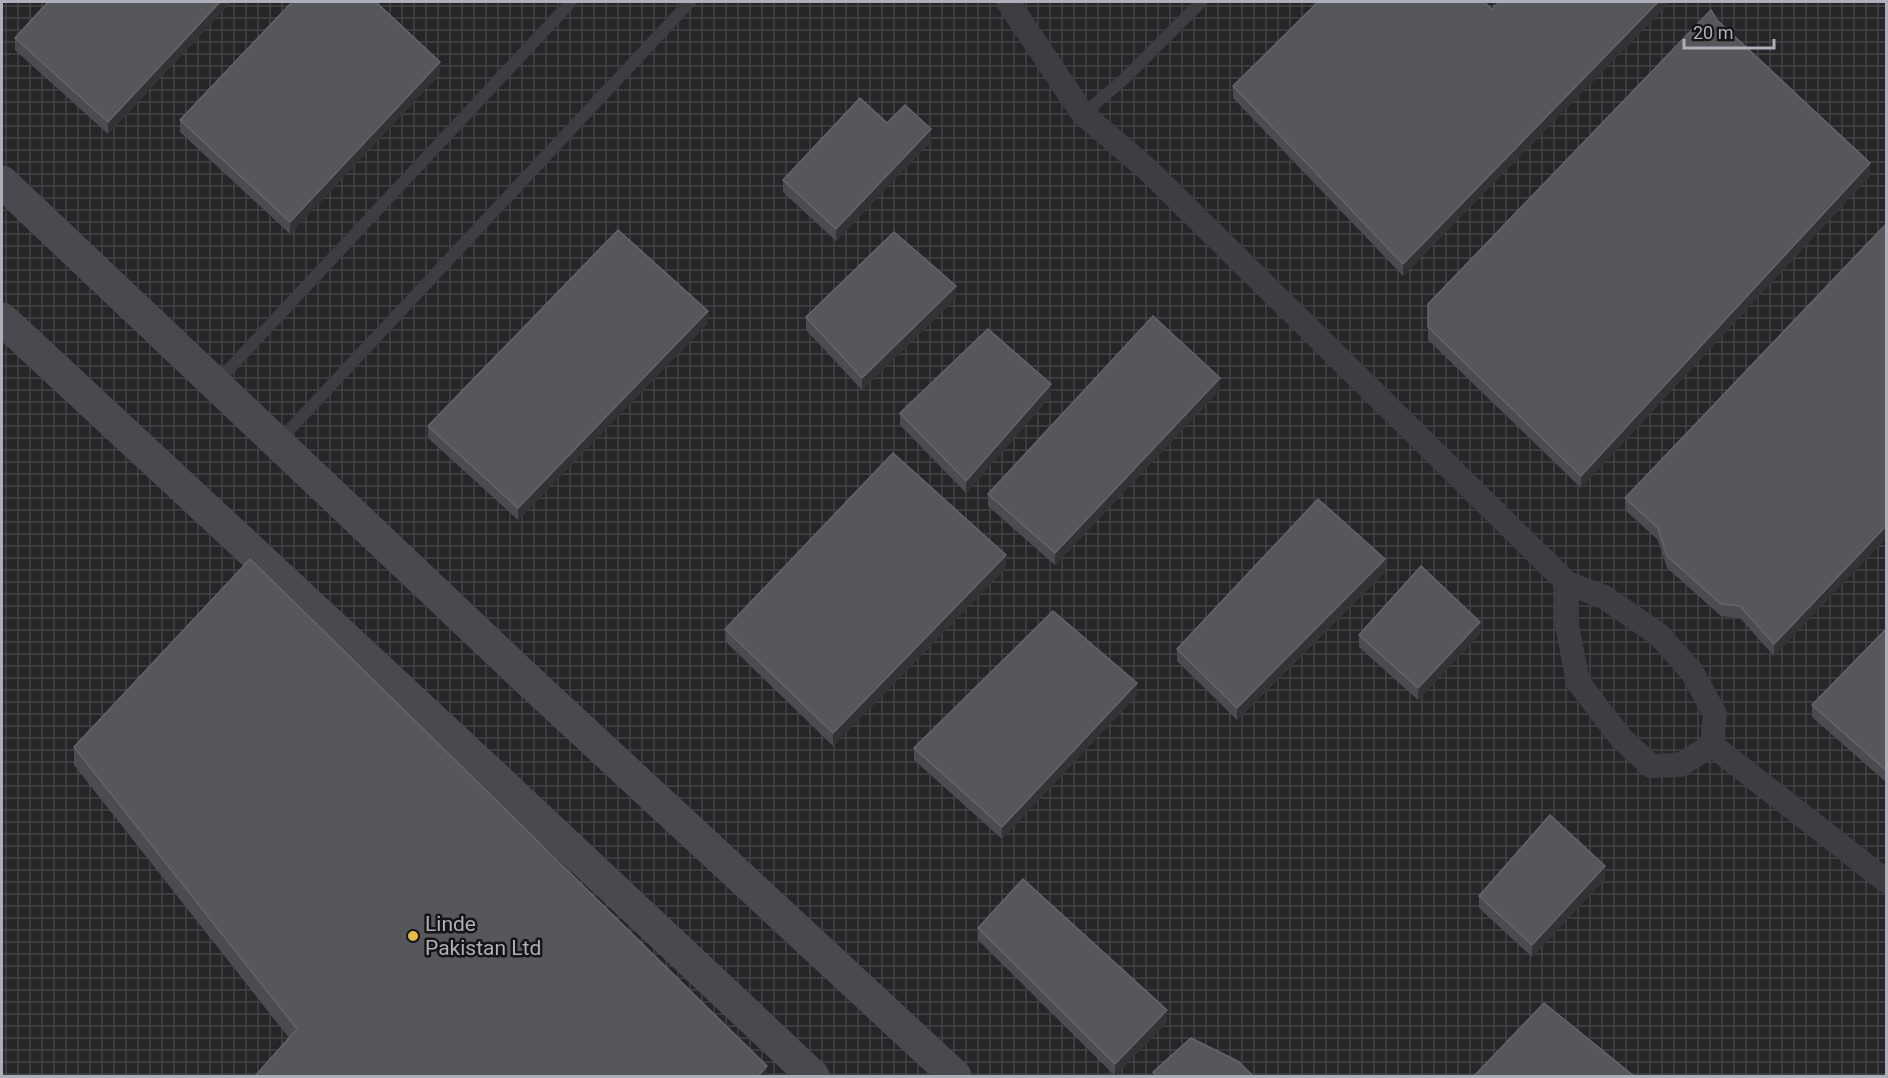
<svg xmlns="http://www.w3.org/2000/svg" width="1888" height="1078" viewBox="0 0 1888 1078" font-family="Roboto,sans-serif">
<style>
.industrial{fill:url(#industrial-grid)}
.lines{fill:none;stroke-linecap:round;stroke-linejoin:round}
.lane{stroke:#3d3d42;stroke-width:12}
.street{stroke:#3d3d42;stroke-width:24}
.secondary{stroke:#494a50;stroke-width:33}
.wall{fill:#4b4c50}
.shaded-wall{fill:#333336}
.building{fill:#56575b;stroke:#64656a;stroke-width:1.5}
.poi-dot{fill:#e4bb49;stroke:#151416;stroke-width:2}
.labels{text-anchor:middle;stroke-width:5;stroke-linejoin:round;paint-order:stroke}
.poi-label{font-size:21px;fill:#adb0ba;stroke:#151416;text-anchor:start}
</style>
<defs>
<pattern id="industrial-grid" width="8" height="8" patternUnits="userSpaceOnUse" patternTransform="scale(1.5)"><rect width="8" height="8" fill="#262628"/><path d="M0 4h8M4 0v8" fill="none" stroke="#434345"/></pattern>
</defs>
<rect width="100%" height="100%" fill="#1a191b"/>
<!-- industrial -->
<rect class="industrial" x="2" y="2" width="1884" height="1074"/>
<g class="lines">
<!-- lane -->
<g class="lane">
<polyline points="1083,114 1123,80 1201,2"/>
<polyline points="217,382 571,2"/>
<polyline points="278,442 690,2"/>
</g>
<!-- street -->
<g class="street">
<polyline points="1008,2 1083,114 1148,170 1567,583 1604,597 1658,634 1692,672 1715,714 1712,745 1680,765 1651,766 1621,738 1578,682 1567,625 1567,583"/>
<polyline points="1712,745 1886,881"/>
</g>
<!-- secondary -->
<g class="secondary">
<polyline points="2,182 528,680 955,1076"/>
<polyline points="2,319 500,782 813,1076"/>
</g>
</g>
<!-- wall -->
<g class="wall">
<polygon points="231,2 108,134 15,50 15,38"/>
<polygon points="1499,2 1670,2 1403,276 1233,98 1233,86 1492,9"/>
<polygon points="1717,20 1870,176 1581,488 1428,340 1428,304"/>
<polygon points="440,74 290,234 180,132 180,120"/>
<polygon points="931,141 836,241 783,192 783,180"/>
<polygon points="1887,223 1887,537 1774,656 1740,618 1721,616 1667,568 1658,540 1625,510 1625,498"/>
<polygon points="956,298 862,390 806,330 806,317"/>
<polygon points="708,323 518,520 428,438 428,426"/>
<polygon points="1220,390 1055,565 988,506 988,494"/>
<polygon points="1051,396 966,493 900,425 900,413"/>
<polygon points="1006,568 833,746 725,641 725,629"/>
<polygon points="1385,572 1237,720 1177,661 1177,649"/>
<polygon points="1887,628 1887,783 1812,717 1812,705"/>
<polygon points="1480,634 1418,700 1359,647 1359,635"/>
<polygon points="1137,695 1002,839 914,760 914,748"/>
<polygon points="74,747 767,1077 289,1038 74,765"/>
<polygon points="1605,879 1532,957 1479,908 1479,896"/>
<polygon points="978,928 1167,1022 1115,1076 978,940"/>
</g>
<!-- shaded-wall -->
<g class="shaded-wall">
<polygon points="220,2 231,2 108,134 108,122"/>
<polygon points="1658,2 1670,2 1403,276 1403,264"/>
<polygon points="440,62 440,74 290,234 290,222"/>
<polygon points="931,129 931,141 836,241 836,229"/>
<polygon points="1870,163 1870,176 1581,488 1581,476"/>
<polygon points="956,286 956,298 862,390 862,378"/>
<polygon points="708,311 708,323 518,520 518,508"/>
<polygon points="1220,378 1220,390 1055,565 1055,553"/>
<polygon points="1051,384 1051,396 966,493 966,481"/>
<polygon points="1887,525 1887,537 1774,656 1774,644"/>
<polygon points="1006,555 1006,568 833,746 833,733"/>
<polygon points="1385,559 1385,572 1237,720 1237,708"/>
<polygon points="1480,622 1480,634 1418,700 1418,688"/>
<polygon points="1137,683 1137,695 1002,839 1002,827"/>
<polygon points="1605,866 1605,879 1532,957 1532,945"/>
<polygon points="1167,1010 1167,1022 1115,1076 1115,1064"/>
<polygon points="767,1066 767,1077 757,1077"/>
</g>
<!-- building -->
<g class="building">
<polygon points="48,2 220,2 108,122 15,38"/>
<polygon points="292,2 376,2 440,62 290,222 180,120"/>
<polygon points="1318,2 1484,2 1492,9 1499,2 1658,2 1403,264 1233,86"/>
<polygon points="1711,10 1717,20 1870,163 1581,476 1428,327 1428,304"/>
<polygon points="860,98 887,123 905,105 931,129 836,229 783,180"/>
<polygon points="1887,223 1887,525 1774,644 1740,606 1721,604 1667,556 1658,528 1625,498"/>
<polygon points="618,230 708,311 518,508 428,426"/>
<polygon points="894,232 956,286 862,378 806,317"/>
<polygon points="1153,316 1220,378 1055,553 988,494"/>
<polygon points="988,329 1051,384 966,481 900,413"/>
<polygon points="893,453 1006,555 833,733 725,629"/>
<polygon points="1318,499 1385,559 1237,708 1177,649"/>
<polygon points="250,559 767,1066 757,1077 254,1077 297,1029 74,747"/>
<polygon points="1421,566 1480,622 1418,688 1359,635"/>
<polygon points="1053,611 1137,683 1002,827 914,748"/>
<polygon points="1887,628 1887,771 1812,705"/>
<polygon points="1550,815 1605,866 1532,945 1479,896"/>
<polygon points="1023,879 1167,1010 1115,1064 978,928"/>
<polygon points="1544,1003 1635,1077 1473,1077"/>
<polygon points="1191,1038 1238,1061 1254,1077 1157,1077 1153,1072"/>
</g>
<!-- markers -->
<circle class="poi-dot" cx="413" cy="936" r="6"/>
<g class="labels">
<!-- poi labels -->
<g class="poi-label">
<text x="425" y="931">Linde<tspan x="425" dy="24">Pakistan Ltd</tspan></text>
</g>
</g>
<!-- border -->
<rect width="1888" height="1078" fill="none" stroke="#adb0ba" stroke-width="6"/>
<!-- scale -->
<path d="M1684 39v9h90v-9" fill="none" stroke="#adb0ba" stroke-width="3"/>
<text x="1693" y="39" font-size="18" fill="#adb0ba" stroke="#151416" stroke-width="4.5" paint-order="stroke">20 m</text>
</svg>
